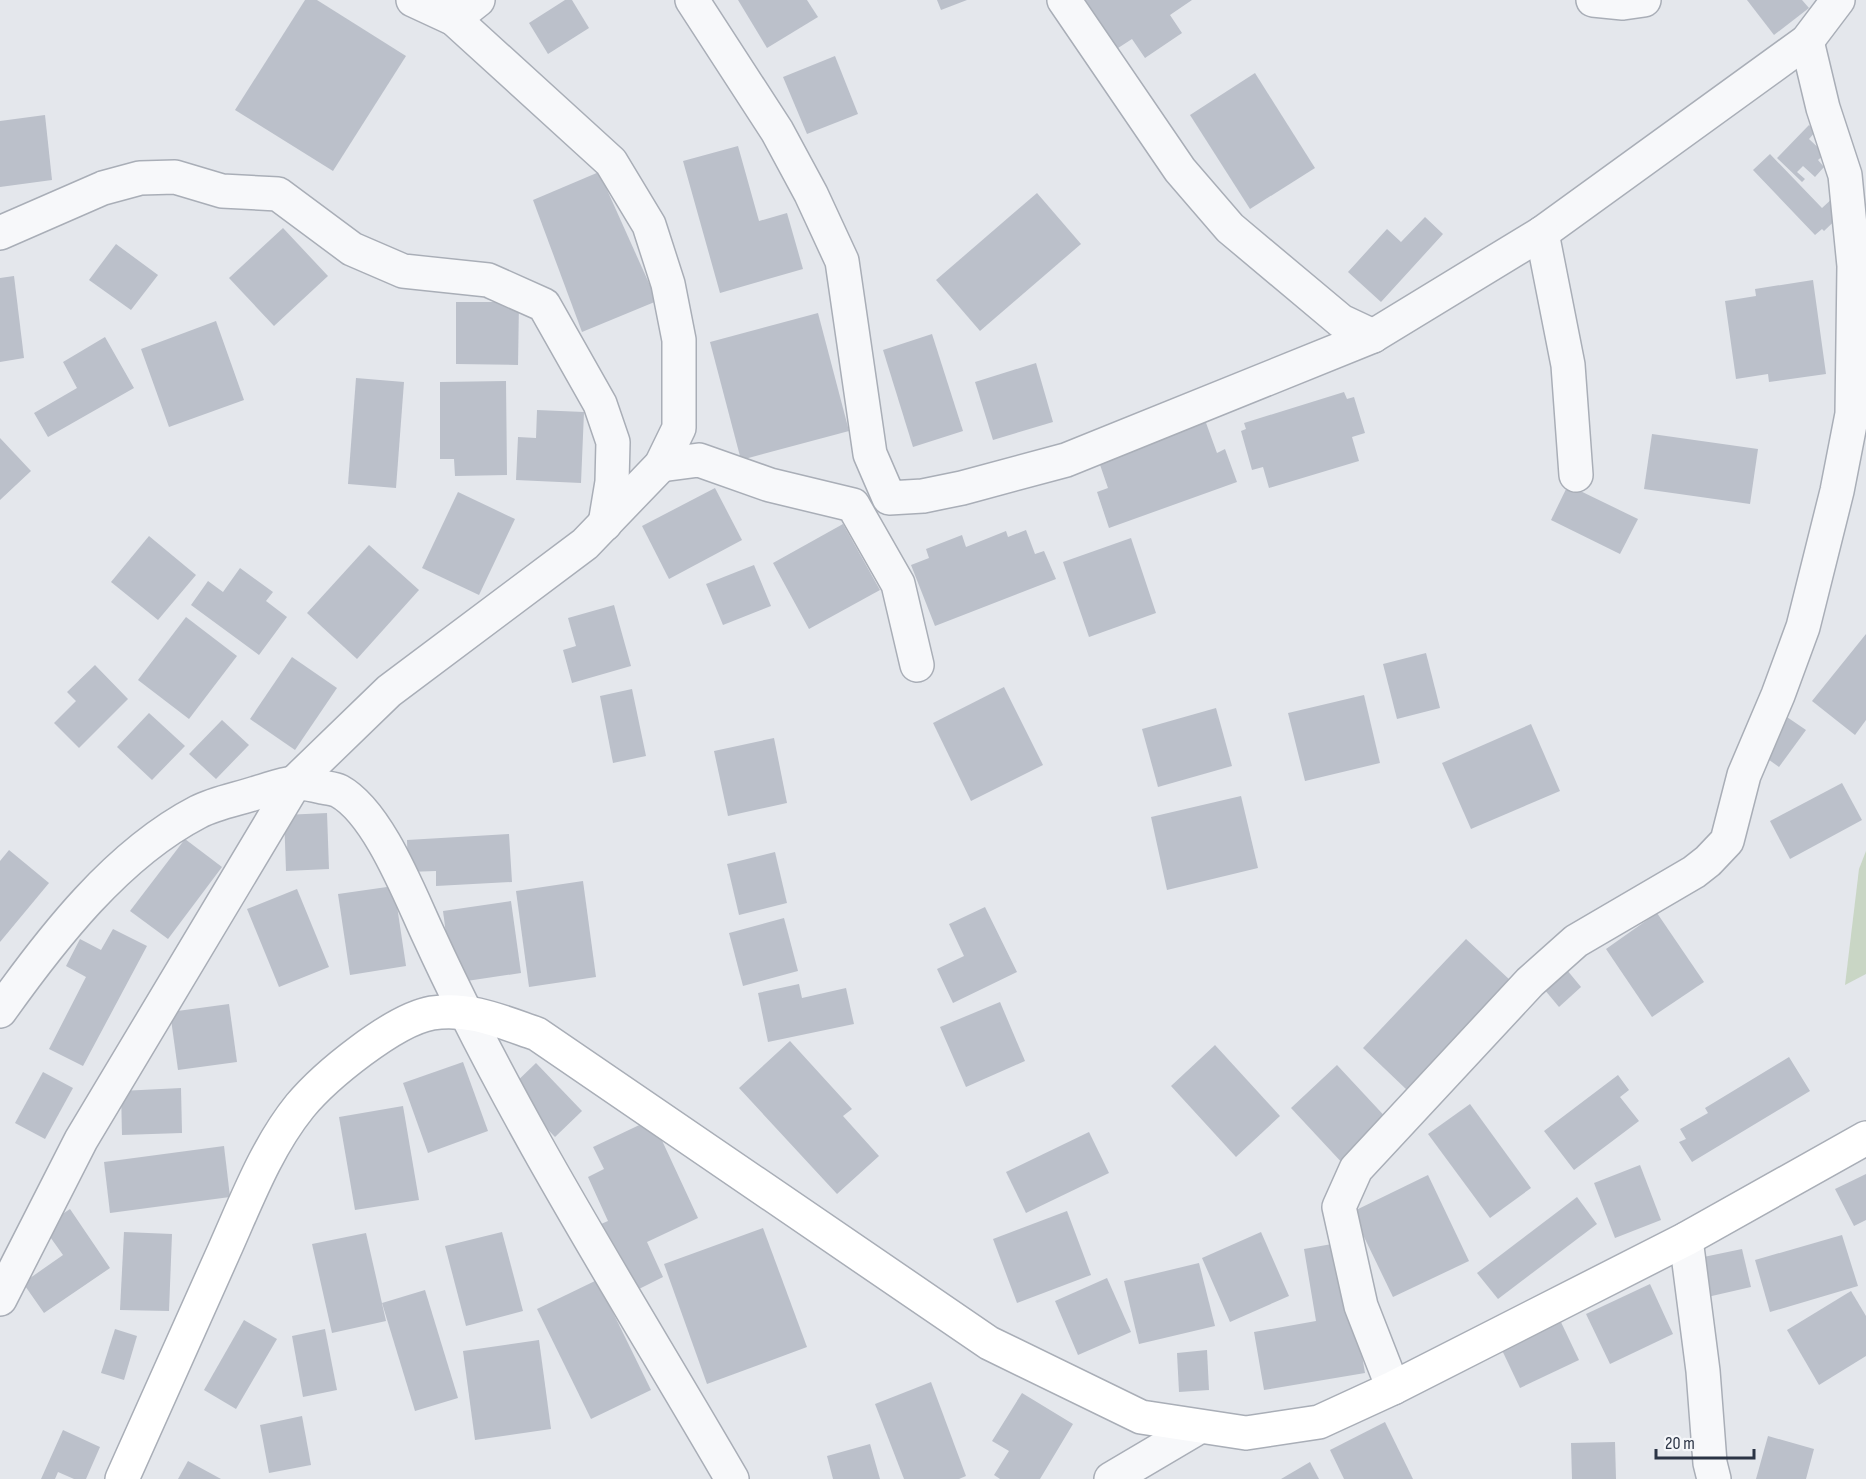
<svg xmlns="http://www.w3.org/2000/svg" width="1866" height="1479" viewBox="0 0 1866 1479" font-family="'Sofia Sans Condensed',sans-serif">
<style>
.green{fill:#c9d6c5}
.building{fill:#bbc0ca}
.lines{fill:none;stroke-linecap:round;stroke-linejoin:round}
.minor-casing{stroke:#a9aeb7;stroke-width:36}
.secondary-casing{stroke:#a9aeb7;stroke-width:36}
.minor{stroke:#f7f8fa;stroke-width:33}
.secondary{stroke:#fff;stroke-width:33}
</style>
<rect width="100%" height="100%" fill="#e4e7ec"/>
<!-- green -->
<polygon class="green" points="1866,851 1866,974 1845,985 1859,869"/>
<!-- building -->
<g class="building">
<polygon points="305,0 317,0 406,56 333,171 235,110"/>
<polygon points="565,0 572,0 589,28 548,54 529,23"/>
<polygon points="738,0 807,0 818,17 767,48"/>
<polygon points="937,0 967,0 941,10"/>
<polygon points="1081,0 1192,0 1170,15 1182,33 1145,58 1132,39 1115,50"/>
<polygon points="1747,0 1802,0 1809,8 1774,35"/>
<polygon points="835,56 858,114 807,134 783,77"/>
<polygon points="1255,73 1315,168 1250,209 1190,115"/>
<polygon points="45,115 52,180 0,187 0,121"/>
<polygon points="1809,125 1816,131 1809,139 1825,154 1818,160 1824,167 1815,177 1803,166 1797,172 1805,179 1802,182 1777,158"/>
<polygon points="738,146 759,221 787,213 803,269 720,293 683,161"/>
<polygon points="1770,154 1822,208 1835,196 1847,209 1824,231 1822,229 1815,235 1753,170"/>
<polygon points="599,172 657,301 582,332 533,200"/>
<polygon points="1037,193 1081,244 980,331 936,280"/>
<polygon points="1425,217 1443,234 1381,302 1348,272 1387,229 1401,242"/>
<polygon points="283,228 328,276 274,326 229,278"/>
<polygon points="116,244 158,275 131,310 89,280"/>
<polygon points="14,276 24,358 0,362 0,278"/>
<polygon points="1813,280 1826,374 1769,382 1768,374 1736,379 1725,301 1756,296 1755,289"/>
<polygon points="456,302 519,302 518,365 456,364"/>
<polygon points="818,313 849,431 741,460 710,342"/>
<polygon points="216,321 244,400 169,427 141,349"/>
<polygon points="932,334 963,431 913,447 883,350"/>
<polygon points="105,337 134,388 48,437 34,413 77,388 63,362"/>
<polygon points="1036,363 1053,422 993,440 975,382"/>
<polygon points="356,378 404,382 396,488 348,484"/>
<polygon points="506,381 507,475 455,476 454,459 440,459 440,382"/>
<polygon points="1344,392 1347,399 1354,397 1365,433 1352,437 1359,461 1269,488 1263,467 1252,470 1241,431 1246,429 1244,423"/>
<polygon points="537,410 584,412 581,483 516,480 518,437 536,438"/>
<polygon points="1205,420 1217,453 1225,449 1237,482 1109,528 1097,492 1108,488 1098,459"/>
<polygon points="1652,434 1758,449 1750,504 1644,489"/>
<polygon points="0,438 31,471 0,500"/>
<polygon points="1568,485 1638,519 1620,554 1551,520"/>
<polygon points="715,488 742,540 669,579 642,526"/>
<polygon points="458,492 515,519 479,595 422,568"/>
<polygon points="843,524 880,590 809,629 773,563"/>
<polygon points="1026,530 1035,554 1044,551 1056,579 935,626 911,565 929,558 926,549 962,535 966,547 1006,531 1008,537"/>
<polygon points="149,536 196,575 158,620 111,582"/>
<polygon points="1131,538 1156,613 1089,637 1063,562"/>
<polygon points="369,545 419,590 357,659 307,613"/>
<polygon points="754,565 771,606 723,625 706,584"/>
<polygon points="240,568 273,592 266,601 287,617 259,655 191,605 208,581 223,592"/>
<polygon points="614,605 631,666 572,683 563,650 576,646 568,618"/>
<polygon points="186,617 237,656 189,719 138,680"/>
<polygon points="1866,634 1866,720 1855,735 1812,701"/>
<polygon points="1426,653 1440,708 1397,719 1383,664"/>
<polygon points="292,657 337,688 295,750 250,719"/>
<polygon points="95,665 128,699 79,748 54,723 76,701 67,692"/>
<polygon points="1004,687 1043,765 971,801 933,723"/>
<polygon points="632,689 646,756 613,763 600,696"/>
<polygon points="1364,695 1380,763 1305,781 1288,713"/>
<polygon points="1216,708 1232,766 1158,787 1142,729"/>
<polygon points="149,713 185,746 152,780 117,747"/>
<polygon points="1784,715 1806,730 1779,767 1758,752"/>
<polygon points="222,720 249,745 216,779 189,754"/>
<polygon points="1531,724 1560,791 1471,829 1442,763"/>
<polygon points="774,738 787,803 728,816 714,751"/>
<polygon points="1842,783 1862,820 1790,859 1770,821"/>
<polygon points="1241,796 1258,868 1167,890 1151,817"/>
<polygon points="327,813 329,869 286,871 284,815"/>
<polygon points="509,834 512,882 436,886 436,871 408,872 407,840"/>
<polygon points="185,839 222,867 168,939 130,911"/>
<polygon points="9,850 49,883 0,942 0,861"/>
<polygon points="775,852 787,903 739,915 727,864"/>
<polygon points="583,881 596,977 529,987 516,891"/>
<polygon points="394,886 406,966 350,975 338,894"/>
<polygon points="297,889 329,967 279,987 247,909"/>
<polygon points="511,901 521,973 460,982 449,957 443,911"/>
<polygon points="985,907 1017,972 953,1003 937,969 964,956 949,924"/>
<polygon points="1657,913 1704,982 1652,1017 1606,949"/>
<polygon points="784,918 798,971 743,986 729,933"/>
<polygon points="113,929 147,946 83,1066 49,1049 86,977 66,966 80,939 101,950"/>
<polygon points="1466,939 1511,981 1407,1090 1363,1048"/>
<polygon points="1562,964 1581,987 1559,1007 1539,983"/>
<polygon points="799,984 802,998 846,988 854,1024 768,1042 758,993"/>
<polygon points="1000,1002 1025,1061 966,1087 940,1027"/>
<polygon points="229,1004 237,1062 178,1070 170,1012"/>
<polygon points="790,1041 852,1109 843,1116 879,1156 837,1194 739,1088"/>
<polygon points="1215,1045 1280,1116 1236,1157 1171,1086"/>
<polygon points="1789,1057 1810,1091 1692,1162 1679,1142 1686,1139 1680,1129 1708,1113 1705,1108"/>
<polygon points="463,1062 488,1131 428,1153 403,1083"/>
<polygon points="536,1063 582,1111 555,1137 509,1089"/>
<polygon points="1337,1065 1391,1123 1345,1166 1291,1108"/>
<polygon points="43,1072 73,1088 45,1139 15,1123"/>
<polygon points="1618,1075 1629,1090 1620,1097 1639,1121 1574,1170 1544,1131"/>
<polygon points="181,1088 182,1133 122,1135 121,1091"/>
<polygon points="1470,1104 1531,1188 1490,1218 1428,1134"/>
<polygon points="403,1106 419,1200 355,1210 339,1117"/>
<polygon points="652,1119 698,1218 647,1242 663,1277 633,1292 601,1224 608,1221 588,1177 604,1169 593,1147"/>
<polygon points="1089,1132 1109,1173 1026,1213 1006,1172"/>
<polygon points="224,1146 230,1197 110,1213 104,1162"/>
<polygon points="1640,1165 1661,1220 1615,1238 1594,1183"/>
<polygon points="1866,1174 1866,1220 1854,1226 1835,1189"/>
<polygon points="1428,1175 1469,1261 1393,1297 1352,1212"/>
<polygon points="1577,1197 1597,1224 1498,1299 1477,1273"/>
<polygon points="70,1209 110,1268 44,1313 23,1283 63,1255 43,1227"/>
<polygon points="1067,1211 1091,1275 1017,1303 993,1239"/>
<polygon points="763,1228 807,1347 707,1384 664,1264"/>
<polygon points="124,1232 172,1234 169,1311 120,1310"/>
<polygon points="502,1232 523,1311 466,1326 445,1246"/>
<polygon points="1261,1232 1289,1296 1230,1322 1202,1258"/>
<polygon points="366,1233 386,1321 332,1333 312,1244"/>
<polygon points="1842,1235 1858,1286 1770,1312 1755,1260"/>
<polygon points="1343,1242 1365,1373 1264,1390 1254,1332 1316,1321 1304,1249"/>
<polygon points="1742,1249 1751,1287 1703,1298 1694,1259"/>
<polygon points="1199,1263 1215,1326 1139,1344 1124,1281"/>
<polygon points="1107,1278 1131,1332 1078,1355 1055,1301"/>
<polygon points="597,1280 651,1390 591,1419 537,1309"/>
<polygon points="1650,1284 1673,1334 1610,1364 1586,1314"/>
<polygon points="425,1290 458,1398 415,1411 382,1303"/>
<polygon points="1851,1291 1866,1316 1866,1356 1819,1385 1787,1330"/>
<polygon points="1559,1318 1579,1360 1520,1388 1500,1346"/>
<polygon points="244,1320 277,1339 236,1409 204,1390"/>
<polygon points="115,1329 137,1336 124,1380 101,1373"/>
<polygon points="325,1329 337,1390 303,1397 292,1336"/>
<polygon points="539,1340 551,1429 475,1440 463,1351"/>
<polygon points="1207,1350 1209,1390 1179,1392 1177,1353"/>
<polygon points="931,1382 966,1476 959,1479 904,1479 875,1404"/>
<polygon points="1022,1393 1073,1424 1040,1479 1000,1479 994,1475 1009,1451 992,1441"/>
<polygon points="302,1416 311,1465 269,1473 260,1425"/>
<polygon points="1385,1422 1413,1479 1344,1479 1330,1450"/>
<polygon points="63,1430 100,1447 86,1479 74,1479 58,1472 55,1479 41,1479"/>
<polygon points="1768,1436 1814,1449 1806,1479 1756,1479"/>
<polygon points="1615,1442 1616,1479 1572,1479 1571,1443"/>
<polygon points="870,1444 880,1479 833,1479 827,1456"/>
<polygon points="188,1461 221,1479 178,1479"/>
<polygon points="1310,1462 1319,1479 1281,1479"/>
</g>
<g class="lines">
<defs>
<g id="minor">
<polyline points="692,0 777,131 811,194 842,261 870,454 889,498 923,496 962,488 1066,460 1373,336 1542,233 1807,41 1838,0"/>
<polyline points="1064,0 1180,170 1230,228 1341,321 1373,336"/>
<polyline points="1593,0 1623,3 1644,0"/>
<polyline points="454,19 478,0"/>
<polyline points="0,233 103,188 140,178 175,177 222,191 278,194 352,249 403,271 488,280 544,305 600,404 613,442 612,482 605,524"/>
<polyline points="1542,233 1568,365 1576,475"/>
<polyline points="661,465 699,460 770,485 853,505 898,584 917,665"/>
<path d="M 0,1011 C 52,938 117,854 198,812 C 215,803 238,799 256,793 C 286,784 290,779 322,787 C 327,788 335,789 339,791 C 379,813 410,896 429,936 C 515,1124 628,1300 732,1479"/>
<polyline points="1686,1239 1703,1371 1710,1463 1714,1479"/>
<polyline points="0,1299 81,1140 296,781 389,691 585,544 661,465 679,428 679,340 668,284 649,225 611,162 454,19 413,0"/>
<polyline points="1393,1388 1361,1306 1339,1207 1356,1169 1530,982 1576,941 1694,872 1708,861 1727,841 1744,775 1778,695 1803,627 1837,491 1852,414 1854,266 1845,175 1823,108 1807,41"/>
<polyline points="1111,1479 1199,1427"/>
</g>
<path id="secondary" d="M 122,1479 C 156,1403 190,1327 224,1251 C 246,1202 266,1148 300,1106 C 325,1076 393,1020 432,1013 C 469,1007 502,1022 537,1034 L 989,1343 L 1141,1417 L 1246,1433 L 1319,1422 L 1393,1388 L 1686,1239 L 1866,1138"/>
</defs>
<!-- minor casing -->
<use href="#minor" class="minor-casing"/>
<!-- secondary casing -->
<use href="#secondary" class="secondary-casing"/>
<!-- minor -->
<use href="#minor" class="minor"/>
<!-- secondary -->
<use href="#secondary" class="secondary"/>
</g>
<!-- scale -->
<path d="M1656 1449v9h98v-9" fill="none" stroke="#2b3445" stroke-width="3"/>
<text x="1665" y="1449" font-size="18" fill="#2b3445" stroke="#f4f6f9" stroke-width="4.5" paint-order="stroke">20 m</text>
</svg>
